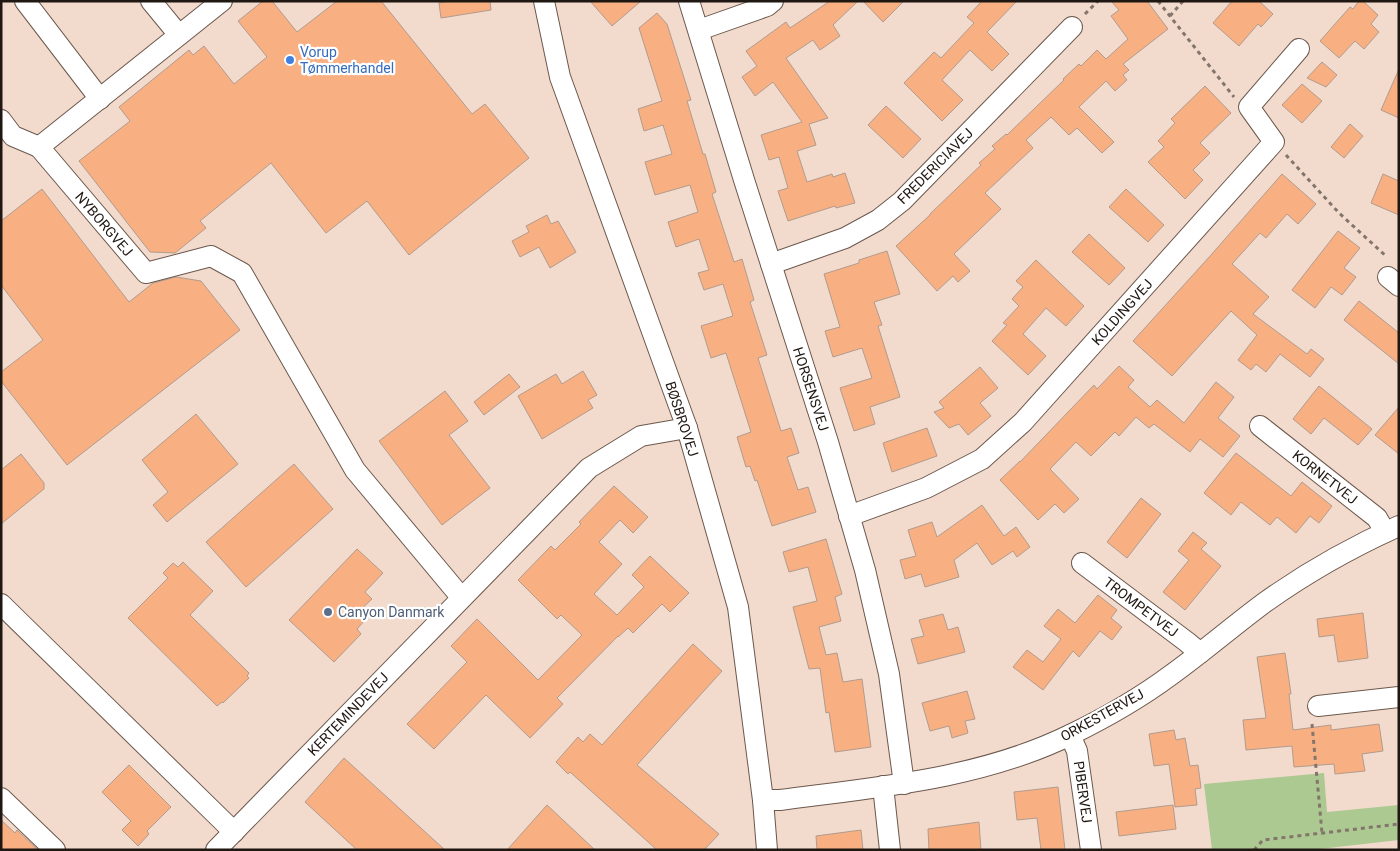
<svg xmlns="http://www.w3.org/2000/svg" width="1400" height="851" viewBox="0 0 1400 851" font-family="Roboto,sans-serif">
<style>
.green{fill:#acc991}
.building{fill:#f8b083;stroke:#b19b8e}
.lines{fill:none;stroke-linecap:round;stroke-linejoin:round}
.minor-casing{stroke:#6c584d;stroke-width:22}
.path{stroke:#84756c;stroke-width:3;stroke-dasharray:4 4;stroke-linecap:butt}
.minor{stroke:#fff;stroke-width:20}
.shop-dot{fill:#3f7fe0;stroke:#fff;stroke-width:2}
.service-dot{fill:#5c6f8a;stroke:#fff;stroke-width:2}
.labels{text-anchor:middle;stroke-width:4.5;stroke-linejoin:round;paint-order:stroke}
.shop-label{font-size:14px;fill:#366cbe;stroke:#fff;text-anchor:start}
.street-label{font-size:14px;fill:#1f1712;stroke:#fff}
.service-label{font-size:14px;fill:#4e5e75;stroke:#fff;text-anchor:start}
</style>
<rect width="100%" height="100%" fill="#f2dbcd"/>
<!-- green -->
<polygon class="green" points="1324,773 1327,812 1399,805 1399,840 1311,850 1212,850 1204,784"/>
<!-- building -->
<g class="building">
<polygon points="263,1 272,1 297,32 337,1 381,1 472,114 485,104 529,158 409,255 367,201 326,233 271,163 200,221 206,228 175,253 150,252 79,161 130,121 119,107 189,50 193,55 204,46 234,84 267,57 238,21"/>
<polygon points="449,1 490,1 491,10 441,18 439,3"/>
<polygon points="590,1 641,1 612,26"/>
<polygon points="830,1 858,1 833,25 840,36 820,50 813,40 786,58 828,118 809,124 816,145 797,151 807,182 832,174 833,177 845,173 855,203 836,208 835,206 788,221 778,191 788,188 779,157 769,160 761,135 802,122 773,82 755,96 742,77 757,66 746,51 786,22 790,28"/>
<polygon points="863,1 904,1 883,22"/>
<polygon points="982,1 1017,1 987,32 1009,54 992,71 970,50 942,80 963,100 942,121 904,83 934,52 941,58 974,23 967,17"/>
<polygon points="1111,1 1147,1 1168,29 1123,64 1129,70 1123,75 1127,80 1115,91 1106,81 1079,107 1114,142 1102,153 1077,128 1069,135 1051,117 1026,140 1033,148 985,193 1001,209 954,254 970,271 958,282 953,276 937,291 896,246 930,215 930,214 981,165 979,163 995,149 992,146 1006,134 1007,135 1064,80 1063,79 1079,64 1081,66 1097,50 1106,59 1128,39 1111,16 1119,10"/>
<polygon points="1232,1 1259,1 1273,14 1261,27 1258,24 1239,46 1213,23"/>
<polygon points="1359,1 1363,1 1378,15 1371,24 1379,32 1364,49 1355,41 1339,58 1320,41 1350,7 1353,9"/>
<polygon points="657,13 667,24 691,100 687,101 703,154 705,154 716,192 712,194 734,262 742,259 754,300 750,302 767,355 758,358 781,431 791,428 799,453 787,457 798,490 808,487 816,512 772,526 757,480 755,481 750,466 746,467 737,437 751,432 726,353 711,358 701,326 733,316 723,284 704,290 698,273 709,270 699,239 676,247 668,222 698,212 690,185 655,195 645,162 672,154 663,125 644,131 638,109 662,101 639,28"/>
<polygon points="1322,62 1337,75 1326,87 1307,78"/>
<polygon points="1399,69 1399,118 1381,110"/>
<polygon points="1302,84 1322,101 1302,123 1282,105"/>
<polygon points="1205,86 1231,113 1200,143 1210,153 1193,170 1203,180 1185,199 1148,162 1164,147 1158,141 1175,123 1171,119"/>
<polygon points="886,106 921,139 903,158 868,125"/>
<polygon points="1350,124 1363,136 1344,158 1331,147"/>
<polygon points="1282,174 1316,204 1298,224 1287,214 1266,238 1260,233 1232,264 1269,297 1253,314 1307,354 1311,349 1324,359 1310,377 1280,354 1266,372 1256,364 1251,370 1238,360 1257,335 1231,311 1172,376 1133,341 1211,255"/>
<polygon points="1383,174 1399,181 1399,215 1371,203"/>
<polygon points="42,189 129,302 153,283 176,277 201,281 240,330 67,465 1,381 1,372 43,340 1,285 1,221"/>
<polygon points="1126,189 1164,225 1148,242 1109,207"/>
<polygon points="547,215 551,224 558,221 576,252 550,268 539,247 520,257 512,241 529,232 526,226"/>
<polygon points="1338,231 1360,248 1344,268 1356,277 1342,295 1331,287 1315,308 1292,290"/>
<polygon points="1089,234 1125,268 1109,285 1072,252"/>
<polygon points="887,251 900,294 874,302 882,325 878,326 900,397 870,407 875,424 854,431 840,388 872,378 862,348 833,357 825,331 840,327 824,274 859,263 859,260"/>
<polygon points="1036,260 1084,306 1066,326 1046,308 1023,334 1046,356 1028,375 992,341 1007,325 1003,323 1019,306 1012,299 1023,287 1016,281"/>
<polygon points="1359,301 1399,333 1399,364 1344,320"/>
<polygon points="1119,366 1134,380 1128,387 1150,407 1157,400 1184,423 1216,382 1234,397 1218,418 1240,436 1223,457 1200,439 1190,452 1154,424 1149,428 1136,417 1119,436 1115,432 1091,456 1076,442 1050,469 1079,499 1064,513 1055,504 1038,520 1000,480 1020,461 1020,462 1094,385 1097,389"/>
<polygon points="980,367 998,388 980,403 991,416 968,435 959,424 949,428 934,412 944,408 939,402"/>
<polygon points="583,371 597,395 588,400 593,408 542,439 518,396 556,374 562,384"/>
<polygon points="509,374 520,387 484,415 474,402"/>
<polygon points="1319,386 1372,429 1358,445 1324,418 1311,434 1293,419"/>
<polygon points="445,391 468,421 449,435 490,488 442,525 379,441"/>
<polygon points="1399,407 1399,454 1375,435"/>
<polygon points="196,414 238,464 167,522 153,505 168,492 142,460"/>
<polygon points="927,428 937,456 892,472 883,443"/>
<polygon points="1236,453 1291,496 1302,482 1332,506 1319,523 1310,516 1296,533 1277,517 1270,525 1241,502 1231,515 1204,493"/>
<polygon points="21,454 44,483 44,489 1,524 1,470"/>
<polygon points="294,464 333,509 246,587 206,542"/>
<polygon points="614,486 648,517 633,533 620,520 599,542 622,564 594,594 617,615 644,587 632,575 650,556 689,593 670,612 662,604 633,633 628,628 618,637 618,636 557,698 563,704 530,738 486,695 434,749 407,724 467,662 451,646 477,619 538,680 582,635 561,615 557,619 518,580 551,546 555,550 581,524 579,522"/>
<polygon points="1141,498 1161,514 1127,558 1107,542"/>
<polygon points="982,505 1004,536 1016,527 1030,547 1017,557 1013,551 992,565 977,543 954,560 959,577 925,587 921,574 905,579 900,560 916,556 908,530 932,522 937,537"/>
<polygon points="1193,532 1207,543 1201,549 1221,566 1185,610 1163,592 1189,560 1178,551"/>
<polygon points="826,539 842,594 835,597 841,621 819,627 826,655 837,653 843,682 862,679 871,747 835,752 829,712 826,713 820,668 809,669 793,607 817,601 808,567 789,572 783,552"/>
<polygon points="357,549 383,573 365,592 372,599 358,612 366,619 357,629 361,634 334,662 289,620"/>
<polygon points="183,562 213,591 190,615 249,673 247,676 249,678 223,703 222,702 217,706 128,618 168,578 163,573 173,563 178,567"/>
<polygon points="1098,595 1117,610 1111,618 1122,627 1112,640 1100,631 1079,657 1073,651 1043,690 1013,667 1027,650 1043,662 1061,639 1044,626 1058,609 1075,623"/>
<polygon points="1363,613 1368,658 1338,662 1334,635 1319,637 1317,619"/>
<polygon points="943,614 948,630 958,627 965,652 918,664 911,639 924,636 919,620"/>
<polygon points="693,644 722,671 637,765 719,834 704,850 657,850 570,772 568,774 556,762 578,737 583,742 590,734 602,745"/>
<polygon points="1285,653 1291,694 1289,694 1293,730 1331,725 1331,730 1379,724 1383,751 1362,754 1365,771 1335,774 1334,764 1294,767 1292,746 1246,750 1243,720 1266,718 1257,657"/>
<polygon points="967,691 975,719 965,721 968,733 952,738 949,726 930,731 922,703"/>
<polygon points="1174,730 1176,740 1185,738 1190,766 1198,765 1201,788 1195,789 1197,805 1175,807 1169,764 1154,766 1149,734"/>
<polygon points="344,758 445,850 357,850 305,802"/>
<polygon points="129,765 171,807 147,831 149,834 138,846 122,830 131,821 102,792"/>
<polygon points="1058,787 1065,850 1041,850 1037,818 1017,820 1014,792"/>
<polygon points="547,805 595,850 507,850"/>
<polygon points="1173,805 1176,829 1119,836 1116,812"/>
<polygon points="1,820 15,833 17,830 38,850 1,850"/>
<polygon points="979,822 981,850 929,850 928,829"/>
<polygon points="861,830 863,850 817,850 816,836"/>
</g>
<g class="lines">
<defs>
<g id="minor">
<polyline points="25,1 100,99"/>
<polyline points="151,1 179,35"/>
<polyline points="222,1 39,147 146,273 211,256 242,273 355,470 461,597"/>
<polyline points="544,1 560,77 687,428 738,607 763,800 767,850"/>
<polyline points="689,1 745,183 828,442 865,570 889,674 904,784"/>
<polyline points="699,30 767,6 773,1"/>
<polyline points="1,120 13,136 39,147"/>
<polyline points="771,264 845,238 878,220 902,201 1072,27"/>
<polyline points="1388,277 1399,286"/>
<polyline points="1260,426 1377,518 1385,532"/>
<polyline points="849,516 926,488 982,459 1023,422 1274,142 1249,107 1299,49"/>
<polyline points="1082,563 1187,642 1200,653"/>
<polyline points="1,604 234,832"/>
<polyline points="1318,706 1399,697"/>
<polyline points="1070,735 1077,751 1091,850"/>
<polyline points="883,786 890,850"/>
<polyline points="1,798 55,850"/>
<path d="M 763,800 L 780,800 C 878,787 980,779 1070,735 C 1105,718 1140,698 1171,675 C 1203,652 1233,626 1264,603 C 1306,573 1352,547 1399,526"/>
<polyline points="216,850 589,468 641,436 687,428"/>
</g>
</defs>
<!-- minor casing -->
<use href="#minor" class="minor-casing"/>
<!-- path -->
<g class="path">
<polyline points="1158,1 1234,97"/>
<polyline points="1085,14 1098,1"/>
<polyline points="1170,16 1183,1"/>
<polyline points="1286,155 1339,213 1387,257"/>
<polyline points="1312,724 1322,833"/>
<polyline points="1254,850 1263,840 1399,824"/>
</g>
<!-- minor -->
<use href="#minor" class="minor"/>
</g>
<!-- markers -->
<circle class="shop-dot" cx="290" cy="60" r="5"/>
<circle class="service-dot" cx="328" cy="612" r="5"/>
<g class="labels">
<!-- shop labels -->
<g class="shop-label">
<text x="300" y="57">Vorup<tspan x="300" dy="16">Tømmerhandel</tspan></text>
</g>
<!-- street labels -->
<g class="street-label">
<text transform="translate(935 166) rotate(-45)" y="5">FREDERICIAVEJ</text>
<text transform="translate(104 224) rotate(49)" y="5">NYBORGVEJ</text>
<text transform="translate(1122 312) rotate(-48)" y="5">KOLDINGVEJ</text>
<text transform="translate(811 389) rotate(72)" y="5">HORSENSVEJ</text>
<text transform="translate(682 419) rotate(72)" y="5">BØSBROVEJ</text>
<text transform="translate(1325 477) rotate(38)" y="5">KORNETVEJ</text>
<text transform="translate(1141 607) rotate(37)" y="5">TROMPETVEJ</text>
<text transform="translate(348 714) rotate(-46)" y="5">KERTEMINDEVEJ</text>
<text transform="translate(1102 715) rotate(-29)" y="5">ORKESTERVEJ</text>
<text transform="translate(1083 792) rotate(82)" y="5">PIBERVEJ</text>
</g>
<!-- service labels -->
<g class="service-label">
<text x="338" y="617">Canyon Danmark</text>
</g>
</g>
<!-- border -->
<rect width="1400" height="851" fill="none" stroke="#1f1712" stroke-width="5"/>
</svg>
